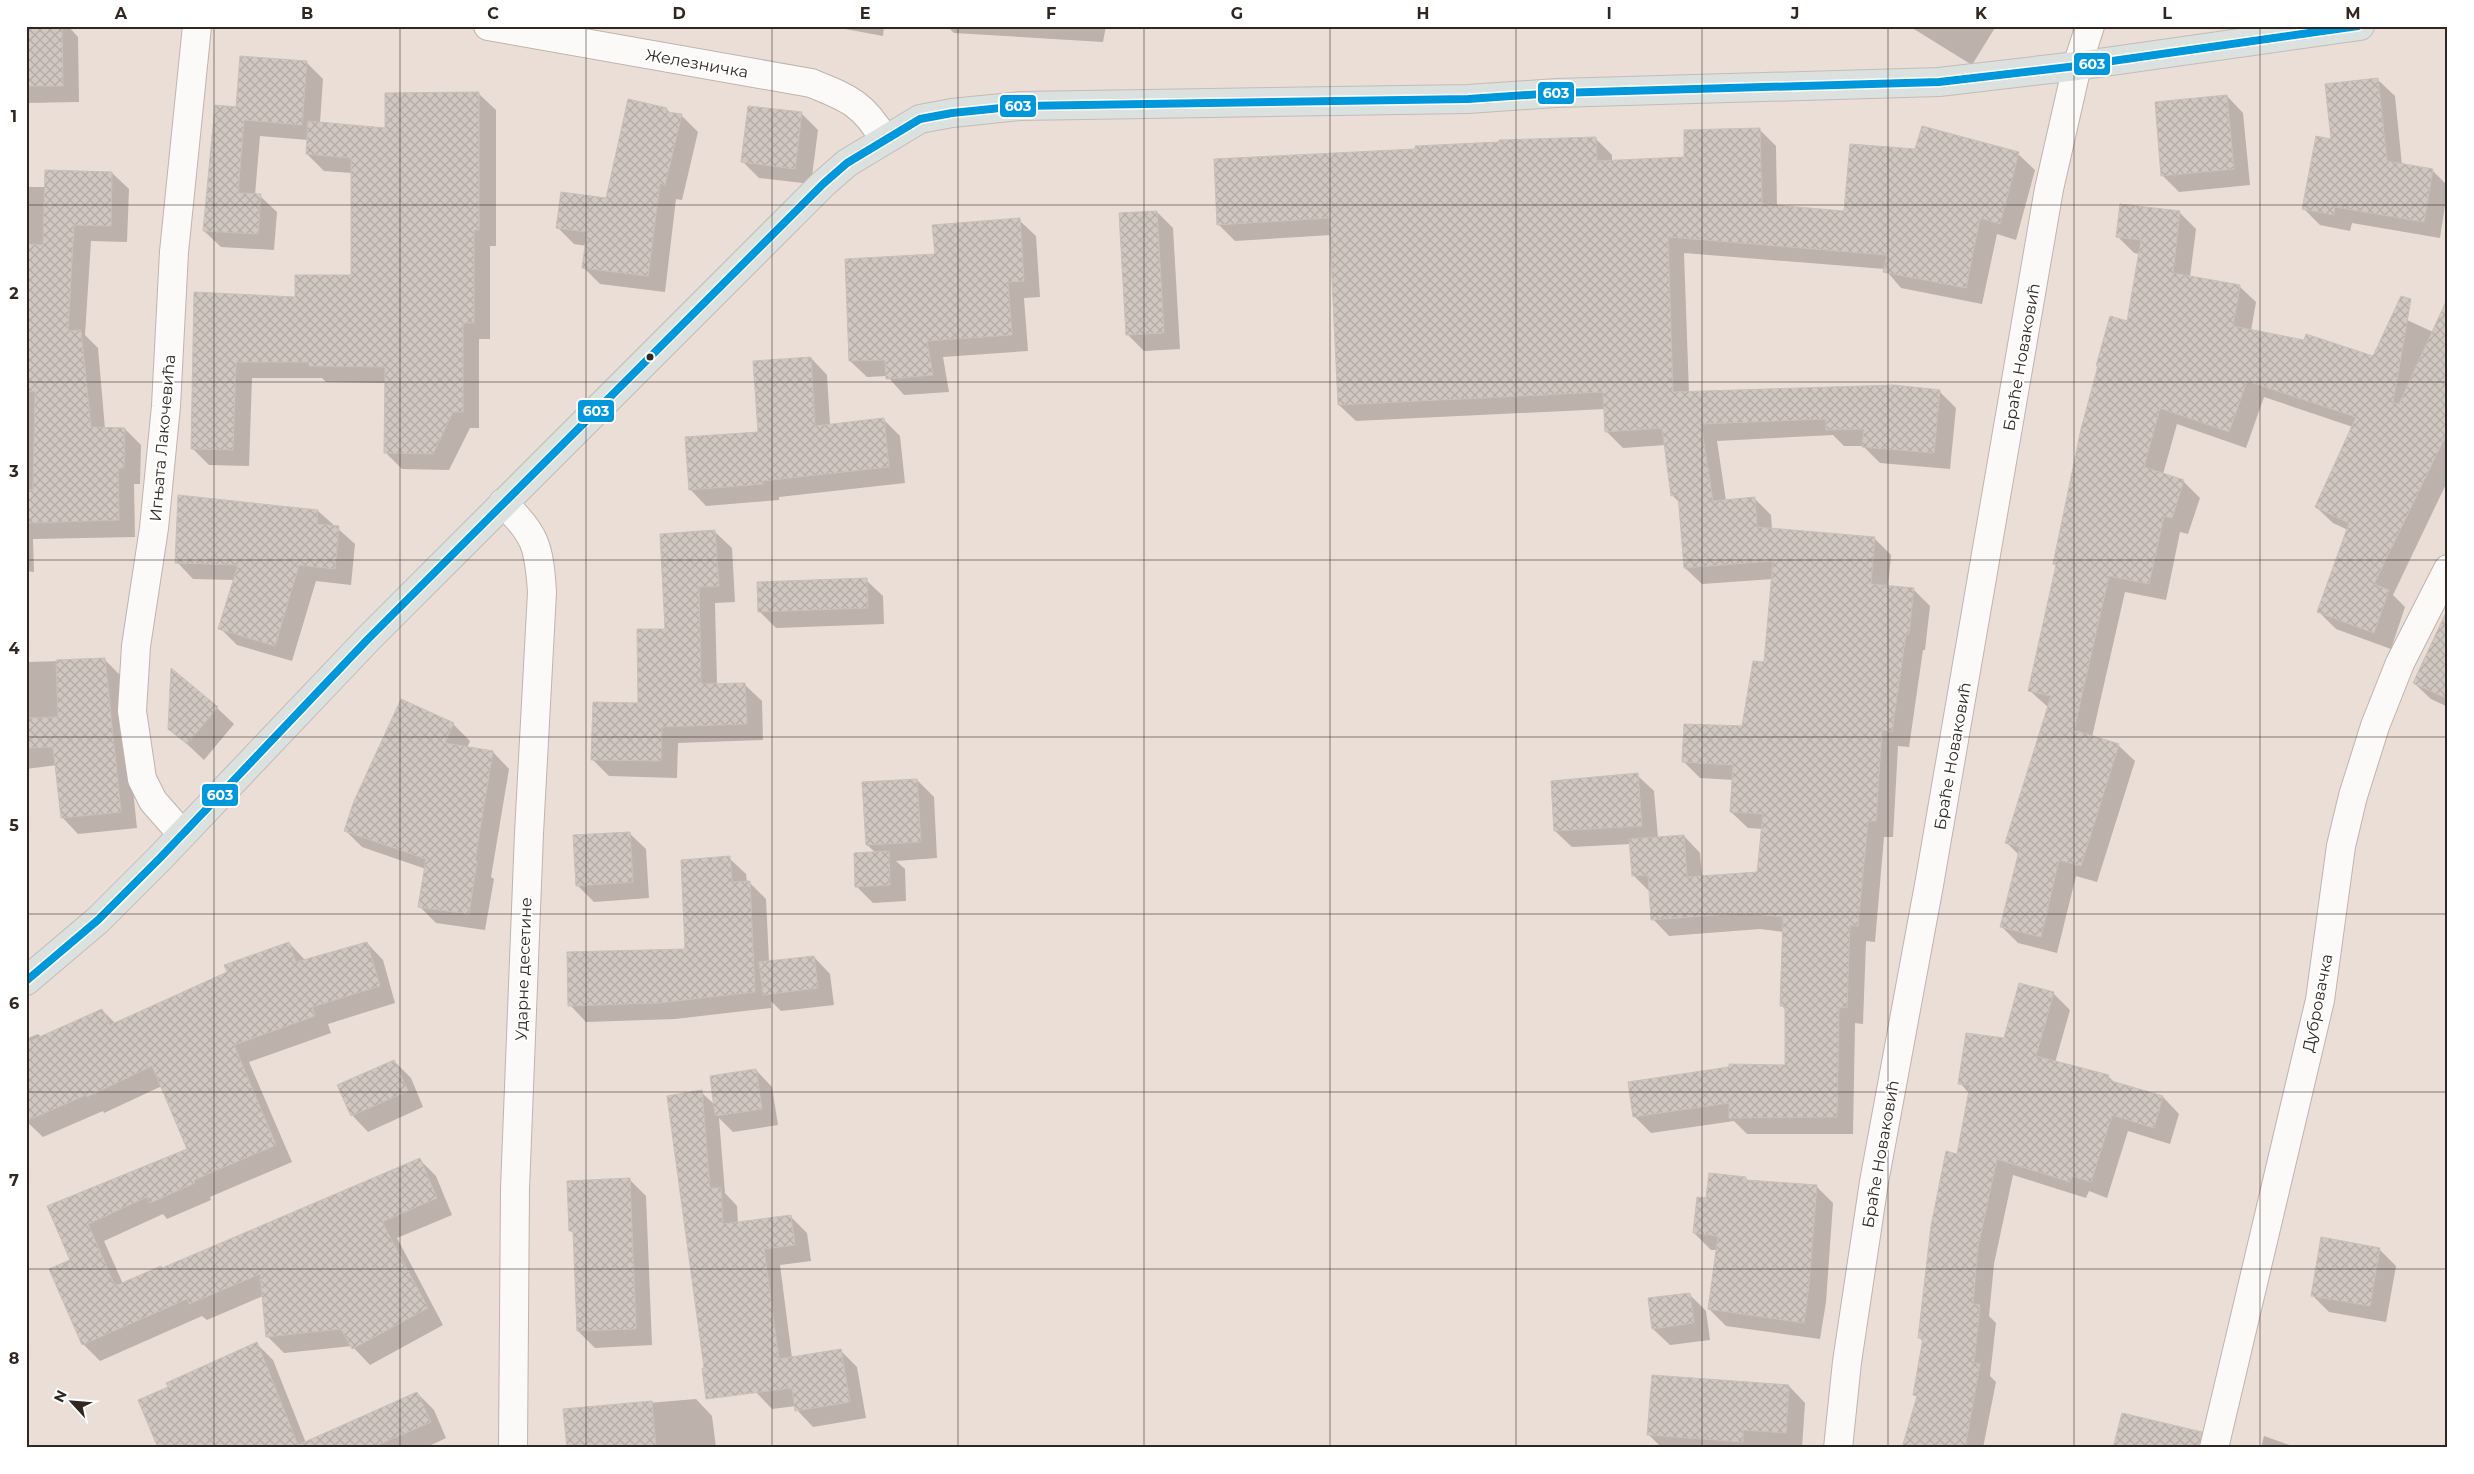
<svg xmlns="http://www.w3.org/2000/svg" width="2474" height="1474" viewBox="0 0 2474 1474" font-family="Montserrat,sans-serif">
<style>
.shadow{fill:#0003}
.building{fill:url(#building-cross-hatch);stroke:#cac0b9}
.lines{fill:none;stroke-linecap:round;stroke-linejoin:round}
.minor-casing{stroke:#beb4ae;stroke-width:30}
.major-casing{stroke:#c3bcb8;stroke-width:30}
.minor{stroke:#fcfaf9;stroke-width:28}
.major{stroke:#dae1de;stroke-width:28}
.bus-1-casing{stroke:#fff;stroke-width:11}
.bus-1{stroke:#0098da;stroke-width:8}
.grid{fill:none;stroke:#302722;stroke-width:1;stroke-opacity:0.55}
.bus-dot{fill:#302722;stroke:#fff;stroke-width:2}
.labels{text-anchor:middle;stroke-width:4;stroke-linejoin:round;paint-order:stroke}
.street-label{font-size:16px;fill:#302722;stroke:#fff}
.line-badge{stroke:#fff;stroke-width:2}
.badge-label{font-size:14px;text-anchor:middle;font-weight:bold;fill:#fff}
.neatline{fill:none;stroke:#302722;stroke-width:2}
.grid-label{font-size:16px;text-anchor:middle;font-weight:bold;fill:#302722}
</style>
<defs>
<pattern id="building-cross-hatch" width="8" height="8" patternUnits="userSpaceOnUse" patternTransform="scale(1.25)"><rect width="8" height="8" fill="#d1c7c1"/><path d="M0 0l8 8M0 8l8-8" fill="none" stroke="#b4aba6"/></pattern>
</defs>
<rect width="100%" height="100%" fill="#ebded6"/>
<!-- shadow -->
<g class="shadow">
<polygon points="26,26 68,26 78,37 79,102 26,103"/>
<polygon points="829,26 884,26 883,36"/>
<polygon points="947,26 1106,26 1103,42 954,33"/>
<polygon points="1909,26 1996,26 1972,65"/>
<polygon points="307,63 323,79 320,123 386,129 479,94 496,110 496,246 490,246 490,339 479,339 479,428 470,428 449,470 402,469 386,453 386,383 326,382 322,378 252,378 249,466 209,465 192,448 196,293 296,298 352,277 352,173 324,171 307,154 308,140 260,136 255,195 260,196 277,212 274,250 221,247 204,231 237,108"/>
<polygon points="2378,80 2395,96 2402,165 2432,170 2448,186 2440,238 2352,223 2350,231 2320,225 2303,208 2332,141"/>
<polygon points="2227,96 2243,113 2250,185 2179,192 2162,175"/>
<polygon points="666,109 672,114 681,115 698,132 682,200 676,199 665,292 600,284 584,268 587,246 574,244 558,228 607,199"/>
<polygon points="801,113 818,130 811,184 759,178 743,162"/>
<polygon points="1759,129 1776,146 1777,207 1845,212 1916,150 2018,154 2035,170 2016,240 1997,234 1982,304 1901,288 1885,269 1684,253 1689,393 1939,391 1956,408 1950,469 1880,463 1863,446 1844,446 1833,435 1717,441 1726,501 1755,499 1771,515 1772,530 1875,539 1891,555 1888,587 1913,589 1930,606 1925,650 1923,650 1909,747 1898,746 1893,837 1884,837 1875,942 1866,941 1863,1024 1855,1023 1853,1134 1747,1134 1734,1121 1651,1133 1634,1116 1786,1067 1786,1010 1781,1005 1784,932 1760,929 1669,936 1653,919 1651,893 1634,876 1631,844 1572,847 1555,831 1637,775 1654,791 1658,838 1684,836 1700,853 1702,878 1758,873 1763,829 1748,828 1731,812 1734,780 1700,778 1683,761 1743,728 1765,664 1773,579 1702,584 1685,568 1680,503 1672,495 1665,445 1623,448 1607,432 1605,409 1356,421 1339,405 1331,235 1235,241 1219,225 1416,150 1595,138 1612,155 1612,162 1685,158"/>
<polygon points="2448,156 2448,167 2445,164"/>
<polygon points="112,173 129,189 127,242 91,241 85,335 98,348 105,429 125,429 141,445 140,484 134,484 135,537 33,539 34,572 26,571 26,187 45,187"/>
<polygon points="1157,212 1173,228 1180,349 1144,351 1127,334"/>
<polygon points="2179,212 2196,229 2190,277 2239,286 2256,302 2251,331 2374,358 2394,314 2433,332 2448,300 2448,480 2393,595 2405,607 2391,649 2336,629 2319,612 2348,530 2333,523 2316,507 2353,427 2264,397 2246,448 2177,424 2163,474 2183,481 2200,498 2188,534 2180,532 2166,600 2125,592 2092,737 2118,745 2135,761 2097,882 2076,876 2057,953 2018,943 2002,927 2019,855 2007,843 2049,708 2030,691 2057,566 2054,564 2099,367 2097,365 2128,323 2140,254 2134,253 2117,236"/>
<polygon points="1019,220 1036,236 1040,297 1024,298 1028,351 943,357 949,392 904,395 887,376 867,377 850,361"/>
<polygon points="811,358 827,375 830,425 883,419 900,436 905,483 779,497 779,500 706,506 690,489 759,433"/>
<polygon points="318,511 355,544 351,585 316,581 292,661 237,645 220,628 234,580 193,579 177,562"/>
<polygon points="715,532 732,548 735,602 715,603 717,685 745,685 762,701 763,740 678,743 677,778 609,776 592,759 639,704 667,630"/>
<polygon points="866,580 883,596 884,624 776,628 759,611"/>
<polygon points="2448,651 2448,707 2431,699 2414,683"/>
<polygon points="105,660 121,676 137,828 78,834 62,817 57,765 26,769 26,662"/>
<polygon points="217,708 234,724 204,760 170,728"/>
<polygon points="453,724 470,741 467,748 493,752 509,769 491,877 494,879 485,930 436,923 420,907 426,869 362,847 346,831"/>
<polygon points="917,780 934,797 937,858 896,861 905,869 906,901 873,903 856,886 876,853 867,845"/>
<polygon points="629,833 646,849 649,898 594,902 578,886"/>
<polygon points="729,858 746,874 747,883 750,883 766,899 769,962 814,957 830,974 834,1005 781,1011 771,1001 771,1008 675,1019 586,1022 570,1005 686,950"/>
<polygon points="289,943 305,960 367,943 383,960 395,1003 328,1024 331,1033 249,1062 292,1162 210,1197 211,1200 167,1219 163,1214 104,1241 123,1284 163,1269 419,1159 436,1176 452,1215 397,1238 443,1325 370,1365 352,1346 284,1353 268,1337 263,1296 207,1320 202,1316 100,1361 83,1344 71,1260 49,1207 189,1150 162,1086 104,1113 103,1111 43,1137 26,1121 26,1039 38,1034 42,1038 102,1010 115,1023 229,973"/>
<polygon points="2053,993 2070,1010 2055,1063 2108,1076 2115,1083 2163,1097 2179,1114 2170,1144 2128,1131 2107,1198 2089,1191 2086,1198 2013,1175 1994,1264 1989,1316 1996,1323 1990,1376 1996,1382 1983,1448 1903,1448 1918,1398 1914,1394 1923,1342 1919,1337 1970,1094 1960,1083"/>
<polygon points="394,1061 411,1078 423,1107 368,1132 352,1115"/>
<polygon points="756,1070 772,1087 778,1125 733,1132 719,1118 725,1193 737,1206 738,1223 790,1216 807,1233 811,1261 780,1265 792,1358 840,1350 857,1367 866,1418 813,1427 797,1410 796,1406 772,1409 756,1392 720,1371 701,1092 715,1105"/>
<polygon points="1745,1178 1749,1181 1816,1186 1833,1203 1826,1302 1820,1339 1726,1326 1709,1309 1717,1250 1711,1250 1694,1233 1707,1200"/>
<polygon points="629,1179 646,1196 652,1345 595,1348 578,1331 574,1234 570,1230"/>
<polygon points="2379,1249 2396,1266 2386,1322 2329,1312 2312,1295"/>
<polygon points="1689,1294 1706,1311 1710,1340 1670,1345 1653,1329"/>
<polygon points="256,1343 273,1360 306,1443 417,1393 434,1410 446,1438 425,1448 203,1448 170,1388"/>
<polygon points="1789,1386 1805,1403 1802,1448 1662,1448 1649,1435"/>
<polygon points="696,1399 712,1416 716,1448 568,1448 565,1410"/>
<polygon points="2264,1436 2298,1448 2261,1448"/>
</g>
<!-- building -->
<g class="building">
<polygon points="26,26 62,26 63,86 26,86"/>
<polygon points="240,56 307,61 302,125 244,120 238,193 261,194 258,234 203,231 215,105 236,107"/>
<polygon points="2378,78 2387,161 2433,169 2424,222 2335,207 2334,215 2302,209 2316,136 2331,139 2325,84"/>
<polygon points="479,92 479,230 474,230 474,323 463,323 463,412 453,412 433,454 384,453 385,367 309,366 309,362 236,362 233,450 191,449 194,292 295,297 295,275 351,275 351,158 306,154 308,121 385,128 385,93"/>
<polygon points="2227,95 2234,169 2161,176 2155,102"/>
<polygon points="628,99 667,108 666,112 682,114 665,185 660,183 648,276 582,268 587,232 556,228 561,192 606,198"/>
<polygon points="748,106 802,112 795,169 741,162"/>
<polygon points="1922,126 2019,152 2000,224 1980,218 1966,288 1883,272 1887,255 1668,237 1673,392 1894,385 1940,390 1934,453 1862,447 1864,429 1826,430 1826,419 1701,424 1713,501 1755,497 1757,527 1875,537 1871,584 1914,588 1909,634 1906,634 1892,732 1882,730 1876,821 1868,821 1858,926 1850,925 1847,1008 1839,1007 1837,1117 1729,1118 1729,1103 1633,1117 1628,1082 1729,1067 1729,1064 1785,1065 1785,1006 1780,1006 1783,917 1743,913 1651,920 1648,875 1632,876 1629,839 1684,835 1687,877 1757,872 1763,814 1730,812 1733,765 1682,762 1684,724 1742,726 1753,661 1764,662 1773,561 1684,568 1678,495 1671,496 1662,428 1605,432 1603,392 1338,405 1329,218 1217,225 1214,159 1415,149 1415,146 1499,142 1499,140 1596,137 1597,161 1684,157 1684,130 1760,128 1762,204 1844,211 1850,144 1915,149"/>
<polygon points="45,170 112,172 111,226 74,225 68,331 81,330 91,427 125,428 124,468 118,468 119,520 28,523 27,490 33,490 35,391 26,392 26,244 43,245"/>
<polygon points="2120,204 2180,211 2173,273 2240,285 2233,326 2304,340 2306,334 2373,356 2401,296 2411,299 2393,403 2399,404 2448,297 2448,431 2374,584 2389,590 2374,633 2317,612 2349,523 2315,507 2356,417 2247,381 2229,432 2160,408 2144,467 2184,480 2172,518 2164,516 2149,584 2109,576 2074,730 2119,744 2081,866 2059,860 2041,937 2000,927 2020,847 2005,843 2051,696 2028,691 2056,565 2053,564 2081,429 2098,366 2096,366 2110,316 2127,321 2141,240 2116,237"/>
<polygon points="1157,211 1164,333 1126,335 1119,213"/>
<polygon points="1020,218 1024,281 1008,282 1012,335 927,341 933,375 886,379 885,360 849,361 845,259 935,254 932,225"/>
<polygon points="811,357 815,426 884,418 889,467 763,481 763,484 689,490 685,437 758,432 753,361"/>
<polygon points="178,495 318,510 317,524 339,526 335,569 299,565 275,646 218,629 238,565 175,563"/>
<polygon points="715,530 719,586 699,587 701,684 745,683 747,724 662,727 661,761 591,760 593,702 638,703 637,629 665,629 660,534"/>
<polygon points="867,578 868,608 758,612 757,582"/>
<polygon points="2448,608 2448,699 2413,683"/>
<polygon points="105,658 121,812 61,818 53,747 26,748 26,718 58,717 56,660"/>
<polygon points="171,668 218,707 187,744 168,729"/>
<polygon points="401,699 454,723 445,743 493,751 475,860 477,861 469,914 418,907 426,859 344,831 354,801"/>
<polygon points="1638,773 1642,826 1554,831 1551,781"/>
<polygon points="917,779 921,842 866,845 862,782"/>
<polygon points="630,832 633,882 576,886 573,835"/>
<polygon points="889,851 890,885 855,887 854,853"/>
<polygon points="730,856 732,882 750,881 755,992 658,1003 568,1006 567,952 685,949 681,860"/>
<polygon points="289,942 296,962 367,942 380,986 312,1007 315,1016 234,1045 276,1145 194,1180 195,1183 150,1203 147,1197 88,1224 115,1286 161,1266 162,1268 420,1158 437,1198 382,1222 428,1308 352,1349 341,1329 266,1337 260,1274 189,1304 187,1299 82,1345 49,1269 70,1260 47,1206 187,1149 152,1066 87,1097 86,1095 26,1121 26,1043 102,1009 110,1025 227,972 224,965"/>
<polygon points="814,956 818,988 763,995 759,962"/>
<polygon points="2019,983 2054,992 2036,1056 2109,1075 2108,1080 2163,1096 2154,1128 2112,1115 2091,1182 2072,1176 2070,1182 1997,1159 1978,1247 1973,1304 1980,1305 1974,1363 1980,1364 1965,1448 1902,1448 1917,1396 1913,1395 1923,1338 1918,1338 1931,1226 1946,1151 1957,1154 1970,1085 1958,1084 1966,1033 2004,1038"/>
<polygon points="394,1060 408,1091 351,1116 337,1085"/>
<polygon points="756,1069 762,1109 715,1116 710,1076"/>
<polygon points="702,1090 710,1188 721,1188 723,1224 791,1215 795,1245 764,1249 779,1359 841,1349 850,1402 795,1411 792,1388 706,1399 702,1368 704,1368 667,1096"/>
<polygon points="1709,1173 1746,1177 1746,1180 1817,1185 1809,1285 1804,1323 1708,1309 1718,1236 1693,1233 1697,1197 1706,1198"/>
<polygon points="630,1178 636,1329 577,1331 573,1231 569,1231 567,1181"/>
<polygon points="2321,1237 2380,1248 2370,1306 2311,1296"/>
<polygon points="1690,1293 1694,1323 1652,1329 1648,1298"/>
<polygon points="257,1342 298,1445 417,1392 431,1422 371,1448 158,1448 138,1400 168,1387 166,1383"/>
<polygon points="1652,1375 1789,1385 1786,1433 1743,1430 1743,1442 1647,1435"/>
<polygon points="652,1401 656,1448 567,1448 563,1409"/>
<polygon points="2122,1413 2202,1432 2199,1448 2113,1448"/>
</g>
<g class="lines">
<defs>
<g id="minor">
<path d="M 488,26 L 811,83 C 848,98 863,103 884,139"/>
<path d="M 503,503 C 536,534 539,547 542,592 L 529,833 L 515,1189 L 513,1448"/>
<polyline points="182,834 153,801 142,779 132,711 136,646 154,528 166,406 174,252 197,26"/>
<polyline points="1838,1448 1847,1362 1874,1182 1929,885 2049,189 2077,66 2090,26"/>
<polyline points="2214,1448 2320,1000 2341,846 2353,796 2375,726 2400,663 2448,569"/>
</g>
<polyline id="major" points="26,981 98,920 160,858 368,639 823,184 847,163 920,119 952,113 1020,106 1468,99 1557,93 1939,82 2077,66 2360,26"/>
</defs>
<!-- minor casing -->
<use href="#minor" class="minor-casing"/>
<!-- major casing -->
<use href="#major" class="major-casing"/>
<!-- minor -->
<use href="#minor" class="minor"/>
<!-- major -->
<use href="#major" class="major"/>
<defs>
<polyline id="bus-1" points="26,981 98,920 160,858 368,639 823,184 847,163 920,119 952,113 1020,106 1468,99 1557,93 1939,82 2077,66 2358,26"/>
</defs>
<!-- bus-1 casing -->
<use href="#bus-1" class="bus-1-casing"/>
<!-- bus-1 -->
<use href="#bus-1" class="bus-1"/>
</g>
<!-- grid -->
<path class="grid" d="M 214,26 L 214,1448M 400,26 L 400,1448M 586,26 L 586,1448M 772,26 L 772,1448M 958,26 L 958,1448M 1144,26 L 1144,1448M 1330,26 L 1330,1448M 1516,26 L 1516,1448M 1702,26 L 1702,1448M 1888,26 L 1888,1448M 2074,26 L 2074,1448M 2260,26 L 2260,1448M 26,205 L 2448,205M 26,382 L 2448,382M 26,560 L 2448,560M 26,737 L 2448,737M 26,914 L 2448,914M 26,1092 L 2448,1092M 26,1269 L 2448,1269"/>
<!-- markers -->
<circle class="bus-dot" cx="650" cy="357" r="4.5"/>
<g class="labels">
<!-- street labels -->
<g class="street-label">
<text transform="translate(697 63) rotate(10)" y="6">Железничка</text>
<text transform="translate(2021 357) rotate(-80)" y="6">Браће Новаковић</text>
<text transform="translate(162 438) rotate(-85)" y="6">Игњата Лакочевића</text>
<text transform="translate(1952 756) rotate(-80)" y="6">Браће Новаковић</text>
<text transform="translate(523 969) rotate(-88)" y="6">Ударне десетине</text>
<text transform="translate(2317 1003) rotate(-79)" y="6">Дубровачка</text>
<text transform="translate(1880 1154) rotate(-80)" y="6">Браће Новаковић</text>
</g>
</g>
<g class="line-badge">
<rect x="2073" y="52" width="38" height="24" rx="5" fill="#0098da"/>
<rect x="1537" y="81" width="38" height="24" rx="5" fill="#0098da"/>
<rect x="999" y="94" width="38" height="24" rx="5" fill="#0098da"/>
<rect x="577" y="399" width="38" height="24" rx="5" fill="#0098da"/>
<rect x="201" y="783" width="38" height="24" rx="5" fill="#0098da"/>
</g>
<g class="badge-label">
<text x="2092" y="69">603</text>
<text x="1556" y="98">603</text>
<text x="1018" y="111">603</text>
<text x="596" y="416">603</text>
<text x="220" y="800">603</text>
</g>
<!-- border -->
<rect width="2474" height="1474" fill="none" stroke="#ffffff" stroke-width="55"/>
<!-- north arrow -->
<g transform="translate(72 1402) rotate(296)" stroke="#ffffff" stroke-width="4" paint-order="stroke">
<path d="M0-4L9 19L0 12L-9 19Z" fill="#302722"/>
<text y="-8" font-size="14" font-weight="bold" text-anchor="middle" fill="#302722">N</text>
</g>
<rect x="28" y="28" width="2418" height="1418" class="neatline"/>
<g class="grid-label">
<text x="121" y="19">A</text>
<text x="307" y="19">B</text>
<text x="493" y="19">C</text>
<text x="679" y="19">D</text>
<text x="865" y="19">E</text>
<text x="1051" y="19">F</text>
<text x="1237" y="19">G</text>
<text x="1423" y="19">H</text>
<text x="1609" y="19">I</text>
<text x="1795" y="19">J</text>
<text x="1981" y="19">K</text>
<text x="2167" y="19">L</text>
<text x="2353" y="19">M</text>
<text x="14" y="122">1</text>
<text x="14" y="299">2</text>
<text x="14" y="477">3</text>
<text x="14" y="654">4</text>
<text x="14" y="831">5</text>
<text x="14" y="1009">6</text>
<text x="14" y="1186">7</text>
<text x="14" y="1364">8</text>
</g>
</svg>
